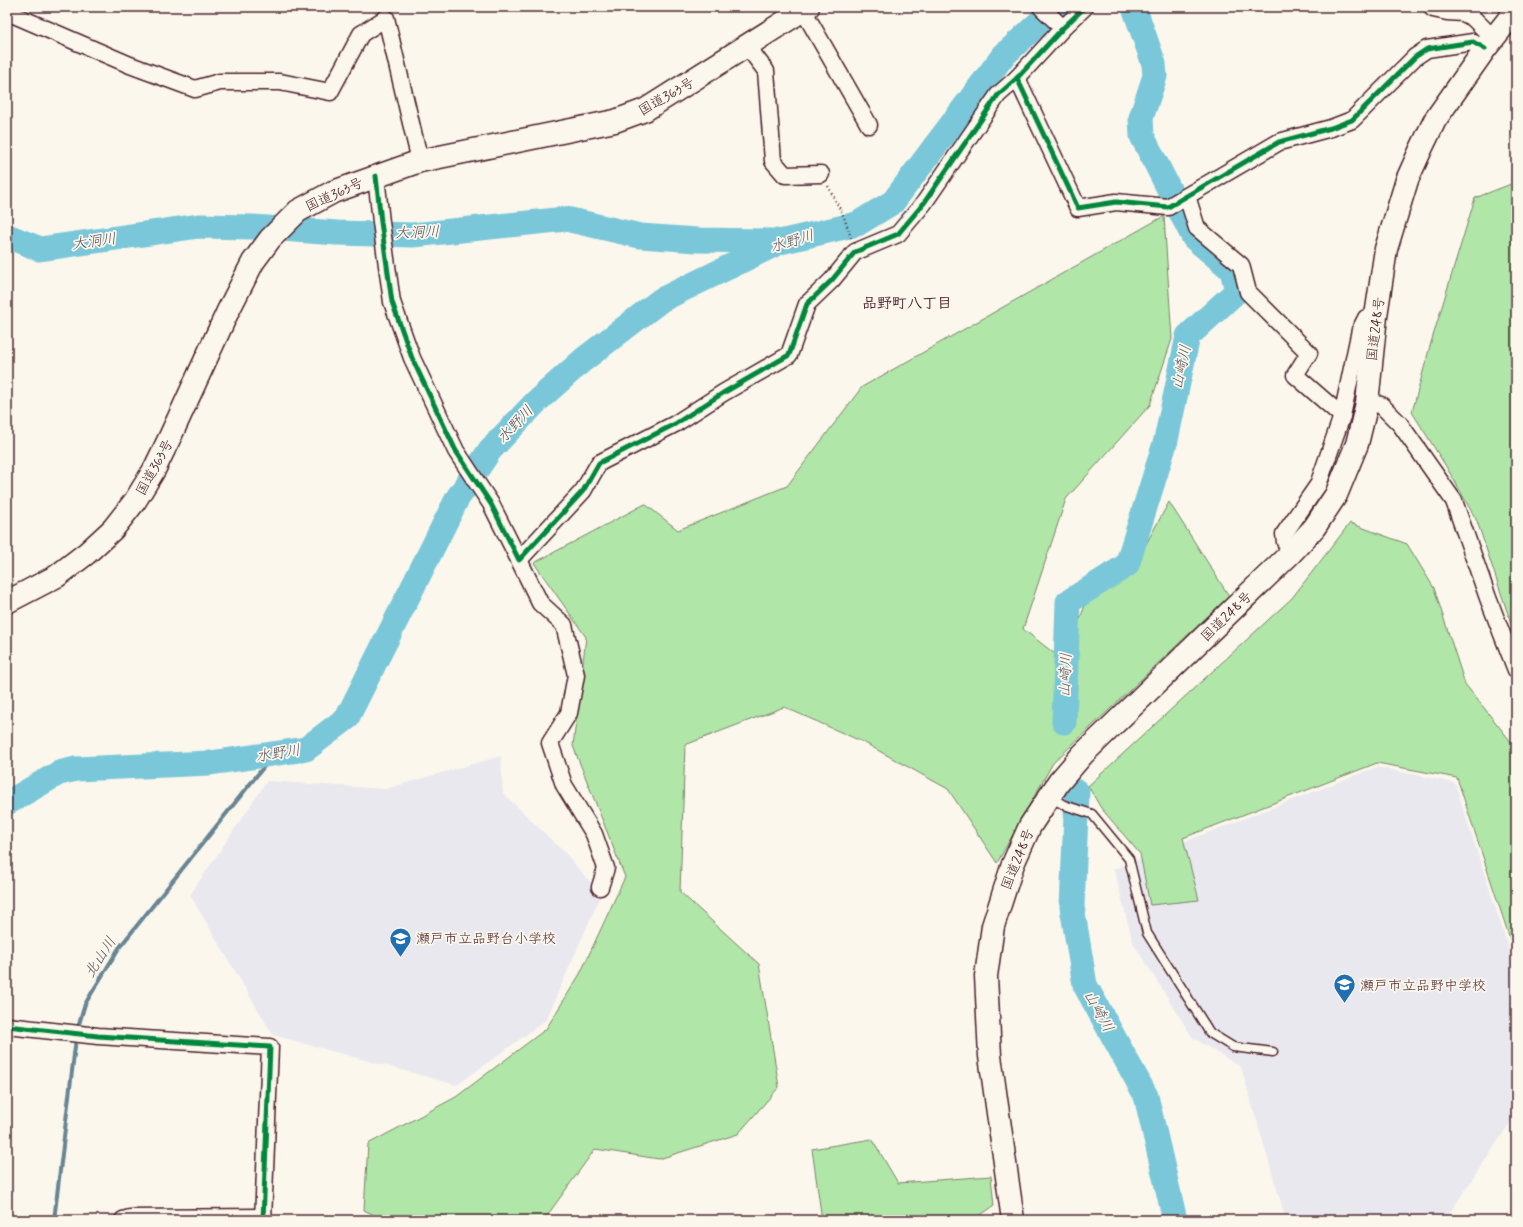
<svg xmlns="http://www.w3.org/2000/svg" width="1523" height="1227" viewBox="0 0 1523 1227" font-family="Mynerve,'Klee One',sans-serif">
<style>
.built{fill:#eae8ef}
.green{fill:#b0e6a8;stroke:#7d826a}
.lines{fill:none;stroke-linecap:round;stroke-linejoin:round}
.stream{stroke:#678493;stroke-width:4}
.river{stroke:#7ac7d9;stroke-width:25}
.service-casing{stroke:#4a1f2b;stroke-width:11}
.minor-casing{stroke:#4a1f2b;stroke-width:19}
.trunk-casing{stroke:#4a1f2b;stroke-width:25}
.path{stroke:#4a1f2b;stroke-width:2.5;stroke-dasharray:1 3;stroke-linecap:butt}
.service{stroke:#fbf7ec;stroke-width:8}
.minor{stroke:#fbf7ec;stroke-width:16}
.trunk{stroke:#fbf7ec;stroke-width:22}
.cycleway-casing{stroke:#fbf7ec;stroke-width:8}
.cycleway{stroke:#00873e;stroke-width:5}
.labels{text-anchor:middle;stroke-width:3.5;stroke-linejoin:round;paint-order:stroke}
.street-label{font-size:14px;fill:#4a1f2b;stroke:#fbf7ec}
.poi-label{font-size:14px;fill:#4a1f2b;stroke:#fbf7ec;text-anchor:start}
.water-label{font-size:15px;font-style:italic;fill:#58515f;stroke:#fbf7ec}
.neighbourhood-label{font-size:15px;font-weight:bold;fill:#4a1f2b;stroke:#fbf7ec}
</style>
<rect width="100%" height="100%" fill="#fbf7ec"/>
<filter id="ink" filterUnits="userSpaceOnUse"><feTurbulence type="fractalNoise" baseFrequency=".025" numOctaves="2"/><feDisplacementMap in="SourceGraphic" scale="8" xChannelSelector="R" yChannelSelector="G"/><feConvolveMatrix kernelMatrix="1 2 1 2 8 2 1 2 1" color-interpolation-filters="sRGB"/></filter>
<g filter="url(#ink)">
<!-- built -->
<g class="built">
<polygon points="501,756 503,793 567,855 601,895 546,1020 457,1085 273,1035 190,895 267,781 385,789"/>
<polygon points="1377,767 1455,783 1516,971 1516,1114 1445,1220 1286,1220 1241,1067 1193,1038 1133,943 1114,869"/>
</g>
<!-- green -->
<g class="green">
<polygon points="1516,182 1516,638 1477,521 1447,468 1412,412 1430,346 1475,198"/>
<polygon points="1164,216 1172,339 1150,405 1066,499 1023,629 1064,661 1087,600 1135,564 1169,502 1229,596 1053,763 997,863 948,789 863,742 784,707 685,745 680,892 759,964 779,1087 738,1134 659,1159 595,1149 544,1220 384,1220 364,1210 368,1144 456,1097 546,1029 580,974 625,877 573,746 586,637 534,563 645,504 678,530 787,486 862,387"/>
<polygon points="1350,523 1407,544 1434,588 1465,684 1516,748 1516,957 1457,778 1377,763 1183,838 1199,900 1150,905 1140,854 1101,808 1088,786 1292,598"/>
<polygon points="872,1139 898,1183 991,1176 994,1206 973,1220 822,1220 812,1149"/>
</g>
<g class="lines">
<!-- stream -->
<g class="stream">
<polyline points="77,1031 85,1004 119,948 274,754"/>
<polyline points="54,1220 76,1038"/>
</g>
<!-- river -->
<g class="river">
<polyline points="7,236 40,249 199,226 253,227 337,233 413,235 566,219 640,236 697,240 775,241"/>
<polyline points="1064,722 1068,602 1127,565 1166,440 1188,336 1237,291 1232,270 1194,238 1142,136 1141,118 1155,76 1154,64 1134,7"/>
<polyline points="1077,792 1072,907 1085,985 1146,1096 1175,1220"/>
<polyline points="7,803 59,773 76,769 210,763 306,749 347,718 457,499 490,450 537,401 583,360 661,300 780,242 857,224 893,202 1003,56 1056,7"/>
</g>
<defs>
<polyline id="service" points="1050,797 1064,805 1092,814 1129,859 1147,933 1210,1033 1233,1047 1273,1052"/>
<g id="minor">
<polyline points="1041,7 1063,28"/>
<polyline points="1432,7 1433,9 1447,12 1463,13 1473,18 1494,39"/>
<polyline points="803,10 869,125"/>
<polyline points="7,12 130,65 195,89 220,82 280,82 330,92 361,34 386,18 420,161"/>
<polyline points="747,46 766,71 773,161 785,175 821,174"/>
<polyline points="1017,78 1078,208 1116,202 1168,207 1279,142 1331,128 1352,120 1415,57 1427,49 1473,42 1485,49"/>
<polyline points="376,176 381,222 392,302 412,358 456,451 491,504 519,560 583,491 599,463 675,424 723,393 789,355 807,304 832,280 855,252 898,234 924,203 998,95 1017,78 1063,28 1085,7"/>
<polyline points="1187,196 1197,228 1241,265 1248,292 1309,353 1295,375 1342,416"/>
<polyline points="1367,403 1381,405 1400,424 1454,501 1488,598 1516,670"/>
<polyline points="1291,553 1285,542 1284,534 1318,485 1342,416 1360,330 1366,318 1376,316"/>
<polyline points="519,560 540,603 564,625 576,675 569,713 550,743 564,785 594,834 606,868 600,887"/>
<polyline points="7,1026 98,1036 270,1047 263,1220"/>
<polyline points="123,1220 130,1218 264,1217"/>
</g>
<g id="trunk">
<polyline points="7,602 57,576 87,553 113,529 135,501 154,470 170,437 228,311 253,262 270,239 298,211 333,192 420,161 615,121 645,110 808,7"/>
<polyline points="1013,1220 990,1056 986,976 993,926 1013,864 1030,826 1059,782 1083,754 1291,553 1314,528 1336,495 1357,444 1367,403 1376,316 1386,249 1407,180 1421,149 1435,120 1485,49 1516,10"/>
</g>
</defs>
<!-- service casing -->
<use href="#service" class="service-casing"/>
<!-- minor casing -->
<use href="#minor" class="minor-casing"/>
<!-- trunk casing -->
<use href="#trunk" class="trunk-casing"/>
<!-- path -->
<polyline class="path" points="828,186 844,217 851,238"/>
<!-- service -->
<use href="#service" class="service"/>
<!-- minor -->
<use href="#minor" class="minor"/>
<!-- trunk -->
<use href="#trunk" class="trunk"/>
<defs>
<g id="cycleway">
<polyline points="1017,78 1078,208 1116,202 1168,207 1279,142 1331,128 1352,120 1415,57 1427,49 1473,42 1485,49"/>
<polyline points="376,176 381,222 392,302 412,358 456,451 491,504 519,560 583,491 599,463 675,424 723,393 789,355 807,304 832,280 855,252 898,234 924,203 998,95 1017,78 1063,28 1085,7"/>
<polyline points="7,1026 98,1036 270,1047 263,1220"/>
</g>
</defs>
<!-- cycleway casing -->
<use href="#cycleway" class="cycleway-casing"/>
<!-- cycleway -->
<use href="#cycleway" class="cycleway"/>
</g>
</g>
<!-- icons -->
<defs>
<symbol id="school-pin" viewBox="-11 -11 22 30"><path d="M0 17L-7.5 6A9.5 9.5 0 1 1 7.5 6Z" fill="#1f6fb2" stroke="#fbf7ec"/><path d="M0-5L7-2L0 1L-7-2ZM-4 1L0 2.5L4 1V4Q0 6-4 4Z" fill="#fff"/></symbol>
</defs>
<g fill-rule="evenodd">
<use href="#school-pin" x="388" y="926" width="25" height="34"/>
<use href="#school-pin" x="1332" y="972" width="25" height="34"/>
</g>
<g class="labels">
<!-- street labels -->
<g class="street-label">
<text transform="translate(666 96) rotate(-30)" y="5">国道363号</text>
<text transform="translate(334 194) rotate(-25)" y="5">国道363号</text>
<text transform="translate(1375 329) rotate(-83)" y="5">国道248号</text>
<text transform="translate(154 467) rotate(-61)" y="5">国道363号</text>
<text transform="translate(1226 616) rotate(-44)" y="5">国道248号</text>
<text transform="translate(1017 859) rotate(-68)" y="5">国道248号</text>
</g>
<!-- poi labels -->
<g class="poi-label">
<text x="416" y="943">瀬戸市立品野台小学校</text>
<text x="1360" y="990">瀬戸市立品野中学校</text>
</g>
<!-- water labels -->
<g class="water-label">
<text transform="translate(417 232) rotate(-2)" y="5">大洞川</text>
<text transform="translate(94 241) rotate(-8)" y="5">大洞川</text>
<text transform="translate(792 241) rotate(-17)" y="5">水野川</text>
<text transform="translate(1181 367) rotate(-78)" y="5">山崎川</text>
<text transform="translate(515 424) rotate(-47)" y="5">水野川</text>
<text transform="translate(1065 675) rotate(-88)" y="5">山崎川</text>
<text transform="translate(278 753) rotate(-9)" y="5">水野川</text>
<text transform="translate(100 957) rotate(-57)" y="5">北山川</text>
<text transform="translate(1099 1011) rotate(61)" y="5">山崎川</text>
</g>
<!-- neighbourhood labels -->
<g class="neighbourhood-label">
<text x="907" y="308">品野町八丁目</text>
</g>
</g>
<!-- margin -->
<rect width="1523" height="1227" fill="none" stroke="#fbf7ec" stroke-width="24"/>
<rect x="12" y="12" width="1499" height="1203" fill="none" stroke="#4a1f2b" stroke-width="1.5" filter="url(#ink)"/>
</svg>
